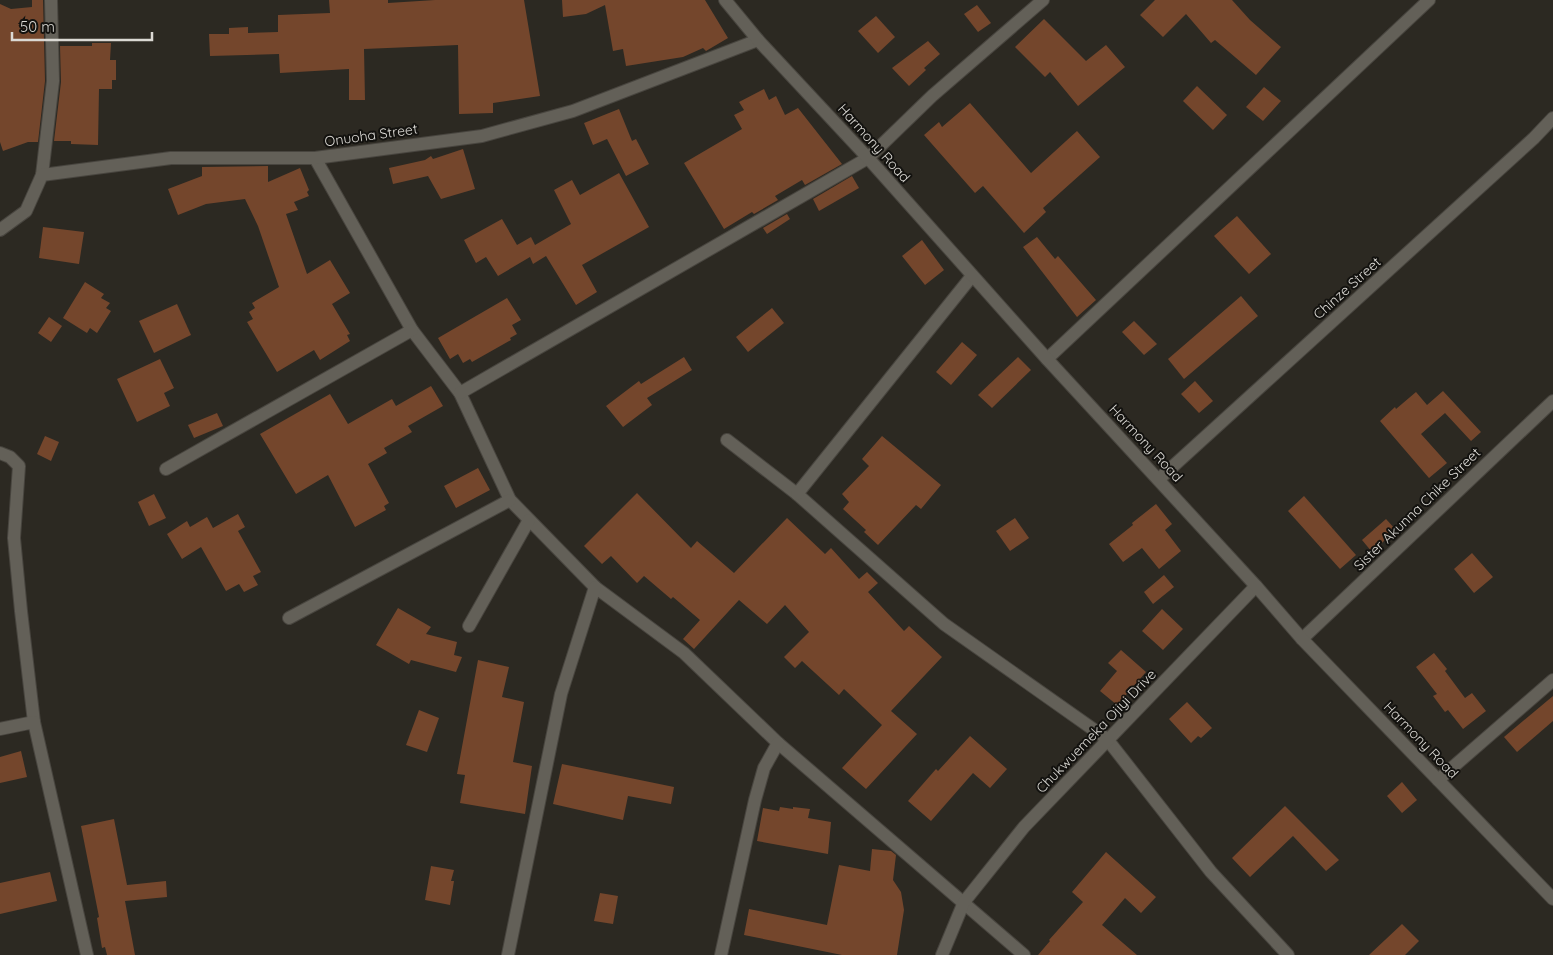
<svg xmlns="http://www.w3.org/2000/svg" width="1553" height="955" viewBox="0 0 1553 955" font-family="Quicksand,sans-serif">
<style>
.building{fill:#74462c}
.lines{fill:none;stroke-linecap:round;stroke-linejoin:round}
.minor-casing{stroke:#48453f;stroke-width:14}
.secondary-casing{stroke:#48453f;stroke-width:14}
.minor{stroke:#636058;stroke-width:12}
.secondary{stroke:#636058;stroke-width:12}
.labels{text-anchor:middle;stroke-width:4;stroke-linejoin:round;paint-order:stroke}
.street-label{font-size:14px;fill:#dbd9d4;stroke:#13120f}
</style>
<rect width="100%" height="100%" fill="#2c2922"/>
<!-- building -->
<g class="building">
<polygon points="32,0 43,0 45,81 38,142 28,142 3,151 0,142 0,4 11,9 32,7"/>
<polygon points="329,0 388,0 388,3 435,0 524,0 540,96 493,103 493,113 459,114 458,45 364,49 365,100 349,100 349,69 280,73 279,54 210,56 209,34 229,34 229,28 248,27 248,33 278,32 278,15 330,13"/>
<polygon points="562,0 705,0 728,38 706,51 703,48 683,57 626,66 623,49 613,51 605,5 586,14 563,17"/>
<polygon points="1155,0 1232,0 1250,20 1281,47 1256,75 1215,40 1211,43 1186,14 1163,37 1140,15"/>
<polygon points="977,5 991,23 978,32 964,14"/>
<polygon points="876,16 895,37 878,53 858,31"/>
<polygon points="1044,19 1086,61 1106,45 1125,67 1078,106 1050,72 1045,77 1015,47"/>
<polygon points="928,41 940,54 924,68 926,70 909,86 892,68"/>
<polygon points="92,43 111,43 110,60 116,60 116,80 112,80 112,89 99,89 98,145 71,144 71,141 54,141 61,82 60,46 92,46"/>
<polygon points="1197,86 1227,115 1213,130 1183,101"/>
<polygon points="1264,87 1281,101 1263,121 1246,107"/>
<polygon points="764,89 769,100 776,96 785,115 798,108 842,164 805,185 802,180 775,196 778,200 754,214 752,212 724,229 684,163 742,129 734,115 744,110 739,102"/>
<polygon points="970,103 1031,173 1077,131 1100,157 1043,208 1046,212 1024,233 983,186 975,193 924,135 939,122 942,127"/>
<polygon points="619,109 632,141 636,139 649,164 626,176 607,139 593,145 584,123"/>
<polygon points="463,149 475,189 441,199 428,176 393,184 389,168 425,160 431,156 433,159"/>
<polygon points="268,166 268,182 300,168 309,190 307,192 309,196 294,202 298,210 286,214 307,274 330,260 350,293 332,304 350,334 347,335 350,341 320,360 314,350 277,372 247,322 253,319 249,312 255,308 252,303 279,287 258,226 245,199 206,204 178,215 168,189 202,176 202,167"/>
<polygon points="619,173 649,227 582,265 597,292 576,305 546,256 533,264 530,257 498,276 486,257 476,263 464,240 502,219 517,245 531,237 535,245 571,224 554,190 572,180 580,195"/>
<polygon points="852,176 859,188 819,211 813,199"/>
<polygon points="787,214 790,219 767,234 763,228"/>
<polygon points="1237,216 1271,254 1249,274 1214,236"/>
<polygon points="43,227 84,232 79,264 39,258"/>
<polygon points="1037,237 1055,259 1058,256 1096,300 1077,317 1023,247"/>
<polygon points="922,240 944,270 925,285 902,256"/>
<polygon points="85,282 104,294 101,298 110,303 106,308 111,311 97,333 90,328 87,333 63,318"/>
<polygon points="1241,296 1258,316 1184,379 1168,359"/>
<polygon points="507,298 521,320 512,325 517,334 510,338 511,340 472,362 470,359 463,363 458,354 450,359 438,338"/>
<polygon points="177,304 191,335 154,353 139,321"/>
<polygon points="772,308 784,323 748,352 736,337"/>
<polygon points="49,317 62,326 51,342 38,333"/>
<polygon points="1134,321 1157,344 1144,355 1122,332"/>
<polygon points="962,342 977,355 951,385 936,372"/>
<polygon points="684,357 692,370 647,398 652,405 623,427 606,406 639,381 641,384"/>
<polygon points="1018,357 1031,370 992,408 978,395"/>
<polygon points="160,359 174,388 164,393 170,406 137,422 117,379"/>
<polygon points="1195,381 1213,401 1199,413 1181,394"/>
<polygon points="431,386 443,406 408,426 412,432 384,448 387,453 368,464 389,503 384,506 386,510 355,527 328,475 296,494 260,434 330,394 348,424 392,399 396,406"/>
<polygon points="1443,391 1481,432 1471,441 1445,413 1421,434 1447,463 1429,478 1380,421 1395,407 1396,409 1416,392 1427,405"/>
<polygon points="217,413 223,426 194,438 188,425"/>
<polygon points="45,436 59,442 51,461 37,454"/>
<polygon points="882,436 941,485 921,509 916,505 878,545 864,532 866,530 843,509 849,502 842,494 869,466 862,459"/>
<polygon points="478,468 490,490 456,508 444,486"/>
<polygon points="637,493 691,548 697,541 734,573 787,518 825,554 831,548 859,579 867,572 878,583 868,592 904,631 909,626 942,657 891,711 917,734 866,789 842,768 882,725 844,689 839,695 802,661 795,668 784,657 809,632 785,605 767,624 739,600 694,649 683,639 700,620 673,597 671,599 644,576 637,583 611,556 602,564 584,546"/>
<polygon points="154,494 166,518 149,526 138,502"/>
<polygon points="1304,496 1356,555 1340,569 1288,511"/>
<polygon points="1156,504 1172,524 1165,530 1181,551 1159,569 1142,548 1123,562 1109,544 1133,525 1132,523"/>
<polygon points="238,514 245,527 238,531 261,572 253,576 258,585 244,592 239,584 226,591 201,547 182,559 167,534 187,521 190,527 207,517 213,528"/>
<polygon points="1015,518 1029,538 1010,551 996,531"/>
<polygon points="1386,519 1396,530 1372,552 1362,540"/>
<polygon points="1472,553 1493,577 1474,593 1454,569"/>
<polygon points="1164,575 1174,587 1153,604 1144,592"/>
<polygon points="398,608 431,627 426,634 457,642 454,655 462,657 456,672 411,660 409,664 376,645"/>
<polygon points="1162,609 1183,629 1163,650 1142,631"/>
<polygon points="1121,650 1146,672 1117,705 1100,691 1117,671 1108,663"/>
<polygon points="1434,653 1447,669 1445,671 1465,698 1472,693 1486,711 1463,729 1448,710 1445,712 1433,696 1437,694 1416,667"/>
<polygon points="478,660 509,667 502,697 524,702 513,762 532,766 525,814 460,803 465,775 457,774"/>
<polygon points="1553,696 1553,721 1517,752 1504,737"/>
<polygon points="1187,702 1212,728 1201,738 1198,736 1191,743 1169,719"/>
<polygon points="419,710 439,718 427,752 406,745"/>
<polygon points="970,736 1007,769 990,788 973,773 931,821 908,801 936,769 938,771"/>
<polygon points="21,751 27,777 0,783 0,757"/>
<polygon points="562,764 674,787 671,804 628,796 623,820 553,804"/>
<polygon points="1402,782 1417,800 1402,813 1387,796"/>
<polygon points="1285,806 1339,860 1326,871 1293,836 1250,877 1232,858"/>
<polygon points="780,807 793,809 793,807 810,809 808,818 831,822 828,854 757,841 763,808 779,811"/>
<polygon points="114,819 127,885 166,881 167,897 125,901 135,955 107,955 105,947 102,948 97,918 99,917 81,826"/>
<polygon points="872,849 891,851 896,855 893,880 901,892 904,910 897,955 842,955 744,935 749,909 827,925 839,865 870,871"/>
<polygon points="1106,852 1156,897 1141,913 1125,898 1102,925 1137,955 1038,955 1050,941 1049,940 1083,902 1072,892"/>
<polygon points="431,866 454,870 451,881 454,881 450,905 425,900"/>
<polygon points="50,872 57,901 0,914 0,883"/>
<polygon points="600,893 618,896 613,924 594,921"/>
<polygon points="1402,924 1419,941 1405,955 1369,955"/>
</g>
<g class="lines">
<defs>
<g id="minor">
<polyline points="315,158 412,330 460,393 510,500 595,587 684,653 778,743 1024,955"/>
<polyline points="42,175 53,81 51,0"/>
<polyline points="0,230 26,211 42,175 171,158 315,158 482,136 573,111 758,40"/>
<polyline points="1047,359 1429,0"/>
<polyline points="460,393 868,158 932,96 1043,0"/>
<polyline points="727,440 797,494 944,624 1107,739 1211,872 1288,955"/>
<polyline points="0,453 10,457 19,466 14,538 21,611 34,722"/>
<polyline points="166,469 412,330"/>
<polyline points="1159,479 1534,138 1553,118"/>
<polyline points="797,494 972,276"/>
<polyline points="289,618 510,500"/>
<polyline points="469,626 529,520"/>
<polyline points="1302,639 1553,401"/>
<polyline points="0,729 34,722 87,955"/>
<polyline points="1438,780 1553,680"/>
<polyline points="508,955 561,694 595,587"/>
<polyline points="721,955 755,800 764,768 778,743"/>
<polyline points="942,955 964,902 1024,827 1256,586"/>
</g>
<polyline id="secondary" points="725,0 758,40 868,158 1047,359 1256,586 1302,639 1553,899"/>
</defs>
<!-- minor casing -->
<use href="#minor" class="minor-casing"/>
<!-- secondary casing -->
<use href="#secondary" class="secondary-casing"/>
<!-- minor -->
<use href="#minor" class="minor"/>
<!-- secondary -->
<use href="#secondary" class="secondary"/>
</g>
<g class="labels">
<!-- street labels -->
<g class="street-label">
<text transform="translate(371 135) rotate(-8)" y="5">Onuoha Street</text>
<text transform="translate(874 143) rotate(48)" y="5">Harmony Road</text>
<text transform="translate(1347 288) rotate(-42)" y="5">Chinze Street</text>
<text transform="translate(1146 443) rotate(47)" y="5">Harmony Road</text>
<text transform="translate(1417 509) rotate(-44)" y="5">Sister Akunna Chike Street</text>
<text transform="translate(1096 731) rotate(-46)" y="5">Chukwuemeka Ojiyi Drive</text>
<text transform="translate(1421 740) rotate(46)" y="5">Harmony Road</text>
</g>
</g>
<!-- scale -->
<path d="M12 32v8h140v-8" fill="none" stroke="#dbd9d4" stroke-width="2.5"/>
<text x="20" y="32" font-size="15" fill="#dbd9d4" stroke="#13120f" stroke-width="4" paint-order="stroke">50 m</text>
</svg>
